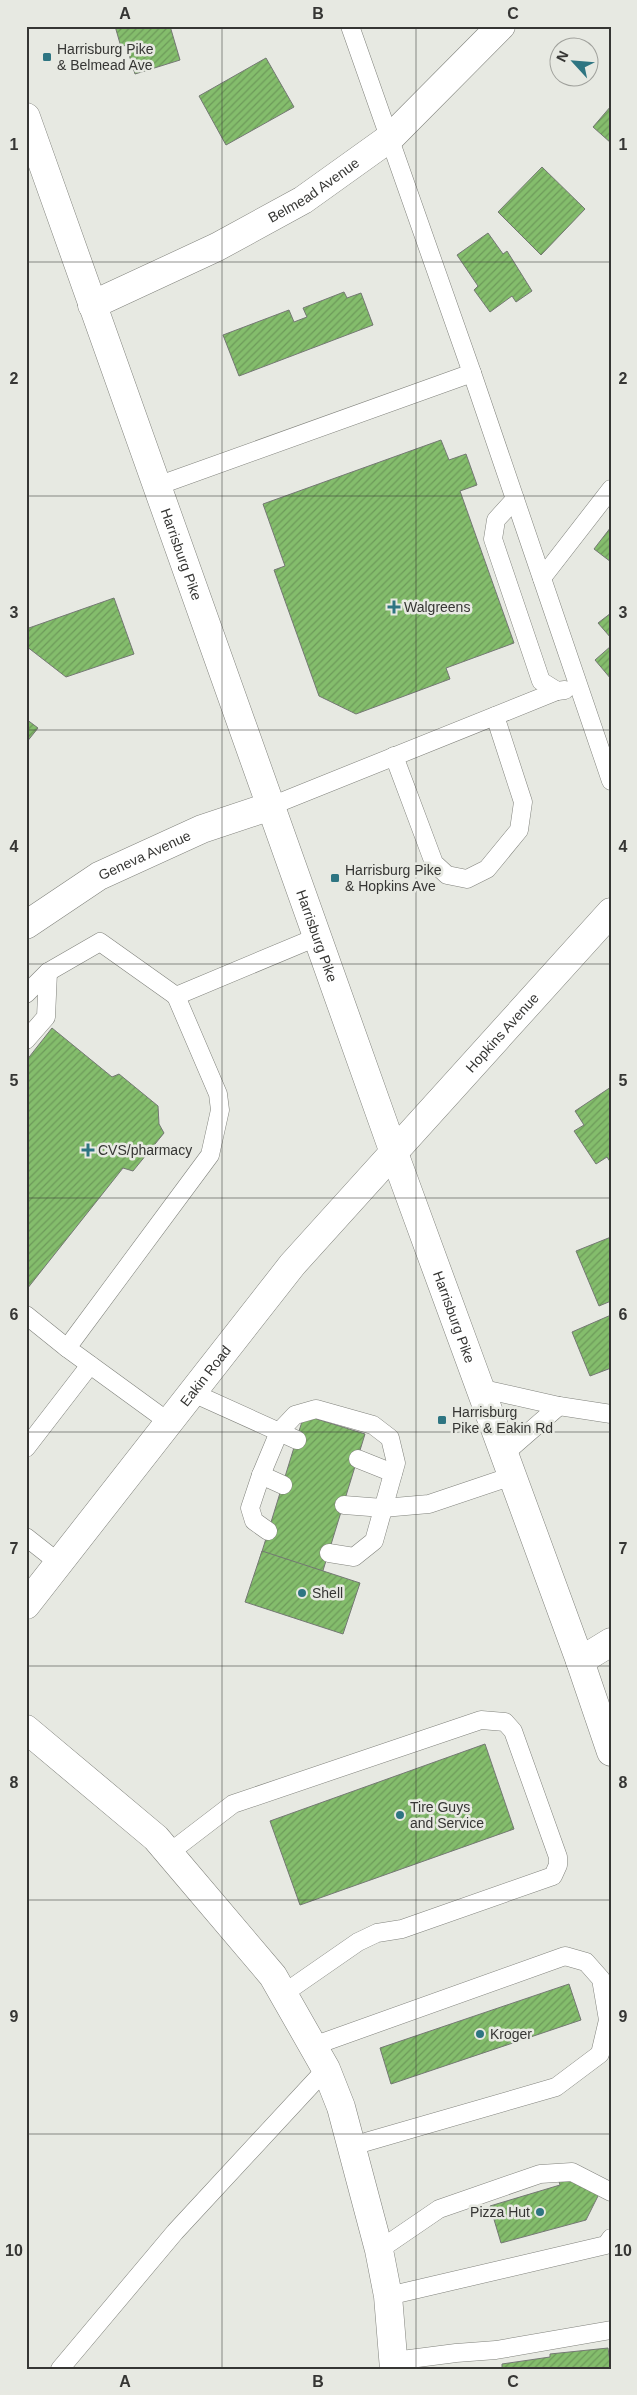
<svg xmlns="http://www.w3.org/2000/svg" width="637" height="2395" viewBox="0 0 637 2395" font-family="Arial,sans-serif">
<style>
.building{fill:url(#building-hatch);stroke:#747873}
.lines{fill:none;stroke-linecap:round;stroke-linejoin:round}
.service-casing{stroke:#80827c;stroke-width:19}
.minor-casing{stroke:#80827c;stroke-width:29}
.tertiary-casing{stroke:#80827c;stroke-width:29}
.primary-casing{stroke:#80827c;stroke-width:29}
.service{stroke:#fff;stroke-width:18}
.minor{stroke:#fff;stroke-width:28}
.tertiary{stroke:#fff;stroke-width:28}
.primary{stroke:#fff;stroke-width:28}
.grid{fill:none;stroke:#363634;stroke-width:1;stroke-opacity:0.55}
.poi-dot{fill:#2e7582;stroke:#e7e9e2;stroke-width:2}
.labels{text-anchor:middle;stroke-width:5;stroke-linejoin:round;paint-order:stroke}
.poi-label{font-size:14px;fill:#363634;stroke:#e7e9e2;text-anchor:start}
.street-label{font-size:14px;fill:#363634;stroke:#e7e9e2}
.neatline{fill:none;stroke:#363634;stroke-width:2}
.grid-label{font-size:16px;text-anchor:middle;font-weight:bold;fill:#363634}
</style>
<defs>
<pattern id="building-hatch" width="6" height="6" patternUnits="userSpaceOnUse" patternTransform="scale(1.25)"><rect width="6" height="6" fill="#84bd6c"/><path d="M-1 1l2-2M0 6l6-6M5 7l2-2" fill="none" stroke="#6d9a5a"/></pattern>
</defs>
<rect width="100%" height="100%" fill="#e7e9e2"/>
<!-- building -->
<g class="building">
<polygon points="115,26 170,26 180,60 135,74 126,45 121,47"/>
<polygon points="266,58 294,107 226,145 199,96"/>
<polygon points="611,106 611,143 593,127"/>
<polygon points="542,167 585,209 541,255 498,212"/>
<polygon points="488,233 503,254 507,251 532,291 516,302 512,296 490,312 474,290 478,286 457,255"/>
<polygon points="344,292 347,298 361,293 373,325 239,376 223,335 289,310 294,322 307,317 303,308"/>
<polygon points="441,440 449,460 466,454 477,485 460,491 514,643 446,668 450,679 356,714 319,696 274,570 285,566 263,504"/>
<polygon points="611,527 611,562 594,549"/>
<polygon points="114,598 134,654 66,677 26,646 26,629"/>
<polygon points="611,613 611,638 598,623"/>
<polygon points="611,646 611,679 595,660"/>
<polygon points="26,719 38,728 26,743"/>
<polygon points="52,1028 112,1077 119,1074 158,1106 159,1124 164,1133 133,1171 123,1168 27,1289 26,1061"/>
<polygon points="611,1087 611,1163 607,1157 596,1164 574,1131 584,1125 575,1111"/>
<polygon points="611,1237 611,1301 599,1306 576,1251"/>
<polygon points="611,1315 611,1368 590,1376 572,1332"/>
<polygon points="304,1415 365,1434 321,1577 260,1558"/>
<polygon points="262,1551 360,1583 343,1634 245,1602"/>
<polygon points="485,1744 514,1829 300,1905 270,1821"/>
<polygon points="569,1984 581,2020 391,2084 380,2048"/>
<polygon points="558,2178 574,2180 599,2194 586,2220 501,2243 490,2206 560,2185"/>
<polygon points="608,2348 611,2369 502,2369 502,2364 550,2357 550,2354"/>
</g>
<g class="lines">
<defs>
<g id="service">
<polyline points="350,26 472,373 611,781"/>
<polyline points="157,486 472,373"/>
<polyline points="515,499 496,520 493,539 541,681 557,691 565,690"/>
<polyline points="542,578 611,489"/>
<polyline points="394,756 434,863 447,875 467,879 487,869 519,830 523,802 495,716"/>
<polyline points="271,806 557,691"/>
<polyline points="26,994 48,972 100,942 176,996 317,937"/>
<polyline points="26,1040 46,1017 48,972"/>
<polyline points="26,1315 67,1348"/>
<polyline points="479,1388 559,1406 611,1414"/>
<polyline points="193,1393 297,1440"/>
<polyline points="170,1423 67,1348 210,1155 220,1110 218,1094 176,996"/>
<polyline points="26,1448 90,1365"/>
<polyline points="504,1454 559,1406"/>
<polyline points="358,1459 393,1473"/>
<polyline points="261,1475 283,1485"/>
<polyline points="344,1505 383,1508 429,1504 512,1476"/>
<polyline points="268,1531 254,1521 250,1508 261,1475 279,1432 295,1415 316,1409 373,1425 390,1438 396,1463 374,1541 354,1557 329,1553"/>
<polyline points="26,1537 59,1563"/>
<polyline points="169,1853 233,1804 481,1720 505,1722 513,1731 558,1857 558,1865 553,1876 402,1929 377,1933 358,1942 283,1994"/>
<polyline points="313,2046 565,1956 586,1962 601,1979 608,2020 600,2054 556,2087 352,2146"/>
<polyline points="379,2250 439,2209 540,2174 572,2172 611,2192"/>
<polyline points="388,2296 606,2245 611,2238"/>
<polyline points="394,2361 456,2353 496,2350 611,2330"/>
<polyline points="60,2369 175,2232 326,2069"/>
</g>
<g id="minor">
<path id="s1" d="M 92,305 L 217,247 L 303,200 L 391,137 L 501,26"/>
<path id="s2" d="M 26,925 L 99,876 L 202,829 L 271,806"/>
<polyline points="580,1661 611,1642"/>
<polyline points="26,1729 156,1838 273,1976 326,2069 341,2107 379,2250 388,2296 394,2369"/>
</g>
<g id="tertiary">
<path id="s3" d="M 26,1605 L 292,1265 L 611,912"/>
</g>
<g id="primary">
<path id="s4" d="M 26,117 L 394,1153 L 580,1661 L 611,1752"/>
</g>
</defs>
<!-- service casing -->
<use href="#service" class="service-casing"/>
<!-- minor casing -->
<use href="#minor" class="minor-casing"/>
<!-- tertiary casing -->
<use href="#tertiary" class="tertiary-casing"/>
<!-- primary casing -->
<use href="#primary" class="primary-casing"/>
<!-- service -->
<use href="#service" class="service"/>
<!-- minor -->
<use href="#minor" class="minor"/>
<!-- tertiary -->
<use href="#tertiary" class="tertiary"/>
<!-- primary -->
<use href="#primary" class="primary"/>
</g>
<!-- grid -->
<path class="grid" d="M 222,26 L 222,2369M 416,26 L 416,2369M 26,262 L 611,262M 26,496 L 611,496M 26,730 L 611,730M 26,964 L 611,964M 26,1198 L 611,1198M 26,1432 L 611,1432M 26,1666 L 611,1666M 26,1900 L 611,1900M 26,2134 L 611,2134"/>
<!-- markers -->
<g class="poi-dot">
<rect x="42" y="52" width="10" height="10" rx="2.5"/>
<path d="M391.5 599.5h5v5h5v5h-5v5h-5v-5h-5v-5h5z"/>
<rect x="330" y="873" width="10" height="10" rx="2.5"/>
<path d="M85.5 1142.5h5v5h5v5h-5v5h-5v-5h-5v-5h5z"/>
<rect x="437" y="1415" width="10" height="10" rx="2.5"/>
<circle cx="302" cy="1593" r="5"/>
<circle cx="400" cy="1815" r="5"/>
<circle cx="480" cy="2034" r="5"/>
<circle cx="540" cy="2212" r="5"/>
</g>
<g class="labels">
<!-- poi labels -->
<g class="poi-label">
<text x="57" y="54">Harrisburg Pike<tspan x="57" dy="16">&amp; Belmead Ave</tspan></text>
<text x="404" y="612">Walgreens</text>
<text x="345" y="875">Harrisburg Pike<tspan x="345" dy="16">&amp; Hopkins Ave</tspan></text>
<text x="98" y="1155">CVS/pharmacy</text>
<text x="452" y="1417">Harrisburg<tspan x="452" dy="16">Pike &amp; Eakin Rd</tspan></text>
<text x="312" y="1598">Shell</text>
<text x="410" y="1812">Tire Guys<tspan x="410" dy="16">and Service</tspan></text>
<text x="490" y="2039">Kroger</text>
<text x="530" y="2217" text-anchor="end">Pizza Hut</text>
</g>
<!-- street labels -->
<g class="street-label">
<text dy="5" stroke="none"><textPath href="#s1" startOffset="250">Belmead Avenue</textPath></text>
<text dy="5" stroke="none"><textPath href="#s4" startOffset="464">Harrisburg Pike</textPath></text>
<text dy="5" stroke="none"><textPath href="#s2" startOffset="138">Geneva Avenue</textPath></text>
<text dy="5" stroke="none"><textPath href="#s4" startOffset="869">Harrisburg Pike</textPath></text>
<text dy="5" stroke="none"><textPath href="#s3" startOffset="745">Hopkins Avenue</textPath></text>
<text dy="5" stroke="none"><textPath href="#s4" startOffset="1274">Harrisburg Pike</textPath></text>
<text dy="5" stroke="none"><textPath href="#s3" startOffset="291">Eakin Road</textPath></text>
</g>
</g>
<!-- border -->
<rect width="637" height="2395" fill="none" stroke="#e7e9e2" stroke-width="55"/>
<!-- north arrow -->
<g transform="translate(574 62) rotate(296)"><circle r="24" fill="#e7e9e2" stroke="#a0a19c"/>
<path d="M0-4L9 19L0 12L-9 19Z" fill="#2e7582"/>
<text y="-8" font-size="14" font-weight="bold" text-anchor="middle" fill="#363634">N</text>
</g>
<rect x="28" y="28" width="582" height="2340" class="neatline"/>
<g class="grid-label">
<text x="125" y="19">A</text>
<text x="318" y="19">B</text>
<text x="513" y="19">C</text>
<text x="14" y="150">1</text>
<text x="623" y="150">1</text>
<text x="14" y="384">2</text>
<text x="623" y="384">2</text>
<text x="14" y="618">3</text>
<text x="623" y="618">3</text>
<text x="14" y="852">4</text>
<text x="623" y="852">4</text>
<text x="14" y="1086">5</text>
<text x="623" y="1086">5</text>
<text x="14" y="1320">6</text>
<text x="623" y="1320">6</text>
<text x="14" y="1554">7</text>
<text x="623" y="1554">7</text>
<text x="14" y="1788">8</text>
<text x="623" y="1788">8</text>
<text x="14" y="2022">9</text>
<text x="623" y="2022">9</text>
<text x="14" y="2256">10</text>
<text x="623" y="2256">10</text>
<text x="125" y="2387">A</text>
<text x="318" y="2387">B</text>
<text x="513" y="2387">C</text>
</g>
</svg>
